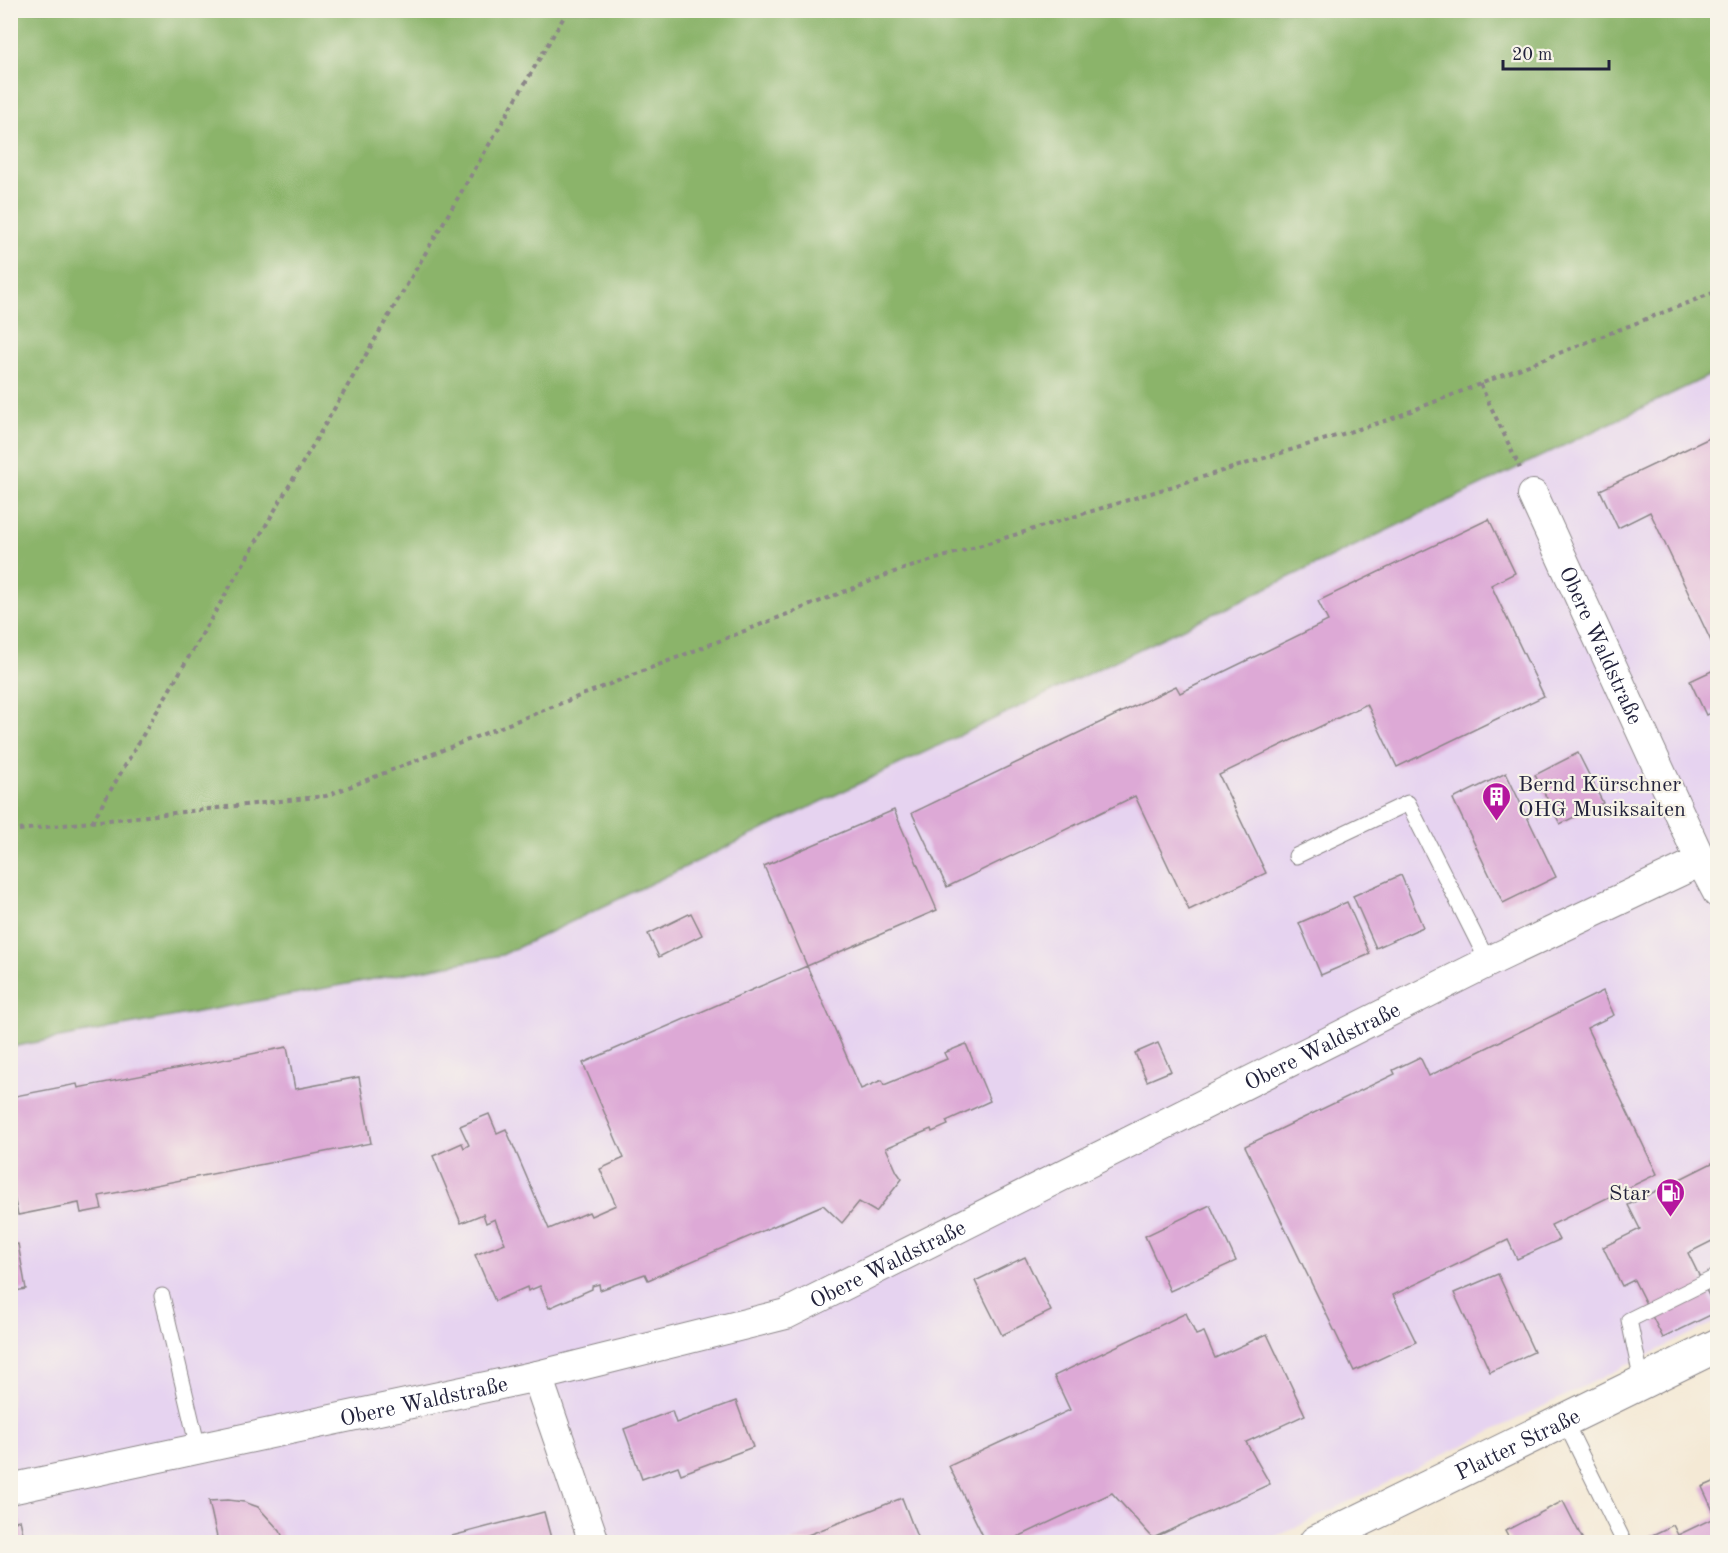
<svg xmlns="http://www.w3.org/2000/svg" width="1728" height="1553" viewBox="0 0 1728 1553" font-family="'Old Standard TT',serif">
<style>
.built{fill:#e6d3f0}
.forest{fill:#8bb46b;stroke:#566b53;stroke-width:1.5}
.building{fill:#dda9d6}
.lines{fill:none;stroke-linecap:round;stroke-linejoin:round}
.lane-casing{stroke:#8b8688;stroke-width:17}
.street-casing{stroke:#8b8688;stroke-width:32}
.secondary-casing{stroke:#8b8688;stroke-width:35}
.path{stroke:#8b8688;stroke-width:4;stroke-dasharray:4.5 4.5;stroke-linecap:butt}
.lane{stroke:#fff;stroke-width:15}
.street{stroke:#fff;stroke-width:30}
.secondary{stroke:#fff;stroke-width:33}
.labels{text-anchor:middle;stroke-width:4.5;stroke-linejoin:round;paint-order:stroke}
.street-label{font-size:22px;fill:#22223b;stroke:#f7f3e8}
.poi-label{font-size:22px;fill:#22223b;stroke:#f7f3e8;text-anchor:start}
</style>
<rect width="100%" height="100%" fill="#f7f3e8"/>
<filter id="ink" filterUnits="userSpaceOnUse"><feTurbulence type="fractalNoise" baseFrequency=".0167" numOctaves="2"/><feDisplacementMap in="SourceGraphic" scale="12" xChannelSelector="R" yChannelSelector="G"/><feConvolveMatrix kernelMatrix="1 2 1 2 8 2 1 2 1" color-interpolation-filters="sRGB"/></filter>
<filter id="wash" filterUnits="userSpaceOnUse"><feTurbulence type="fractalNoise" baseFrequency=".008" numOctaves="4" result="noise"/><feDisplacementMap in="SourceGraphic" scale="24" xChannelSelector="R" yChannelSelector="G"/><feGaussianBlur stdDeviation="1.35" result="paint"/><feColorMatrix in="noise" values="0 0 0 0 0 0 0 0 0 0 0 0 0 0 0 0 0 1.4 0 .05"/><feComposite in="paint" operator="in"/></filter>
<g filter="url(#wash)">
<rect width="100%" height="100%" fill="#f4e9d5"/>
<!-- built -->
<polygon class="built" points="1717,372 1717,1321 1266,1542 11,1542 11,1047 502,955"/>
<!-- forest -->
<polygon class="forest" points="11,10 1717,11 1717,372 502,955 11,1047"/>
<g id="blocks">
<!-- building -->
<g class="building">
<polygon points="1718,434 1718,656 1650,512 1618,528 1600,490"/>
<polygon points="1489,519 1515,573 1491,585 1544,696 1397,767 1367,704 1219,775 1266,873 1189,910 1135,796 947,887 912,813 1176,686 1180,693 1328,621 1318,601"/>
<polygon points="1718,668 1718,710 1706,715 1690,681"/>
<polygon points="1578,753 1603,803 1560,824 1535,775"/>
<polygon points="1506,773 1556,877 1503,903 1453,799"/>
<polygon points="894,810 937,910 807,966 764,866"/>
<polygon points="1401,875 1423,927 1376,948 1353,896"/>
<polygon points="1347,902 1370,954 1321,975 1299,923"/>
<polygon points="691,913 702,935 659,957 648,934"/>
<polygon points="807,966 861,1089 882,1080 884,1085 947,1059 944,1053 966,1044 990,1101 946,1121 948,1125 932,1132 931,1129 886,1148 897,1172 902,1179 876,1212 859,1202 842,1223 823,1205 648,1280 645,1274 600,1290 599,1284 592,1286 592,1289 549,1308 540,1286 528,1291 527,1287 495,1301 475,1255 505,1243 497,1225 495,1219 486,1223 483,1214 461,1223 433,1156 462,1143 464,1148 469,1145 460,1126 489,1114 497,1133 506,1129 549,1229 589,1212 591,1216 616,1205 600,1169 624,1158 583,1063"/>
<polygon points="1603,991 1614,1015 1587,1028 1657,1174 1551,1225 1559,1240 1517,1259 1508,1240 1393,1295 1416,1342 1354,1371 1245,1146 1395,1074 1393,1070 1420,1057 1429,1076"/>
<polygon points="1158,1043 1171,1071 1147,1081 1135,1053"/>
<polygon points="287,1047 295,1089 359,1077 371,1143 99,1196 102,1209 81,1213 79,1203 18,1215 10,1178 10,1097 77,1084 78,1088"/>
<polygon points="1718,1160 1718,1238 1688,1253 1717,1312 1663,1338 1634,1280 1622,1286 1603,1247 1640,1229 1628,1205"/>
<polygon points="1210,1205 1236,1261 1170,1291 1145,1236"/>
<polygon points="18,1244 26,1289 10,1292 10,1245"/>
<polygon points="1025,1257 1051,1311 1002,1335 975,1281"/>
<polygon points="1498,1274 1534,1352 1490,1372 1454,1293"/>
<polygon points="1186,1313 1196,1335 1204,1332 1215,1358 1267,1334 1305,1415 1246,1442 1270,1484 1153,1538 1112,1493 1007,1542 986,1542 949,1466 1070,1410 1054,1376"/>
<polygon points="736,1401 753,1447 681,1474 678,1466 642,1479 624,1429 672,1411 676,1423"/>
<polygon points="1718,1480 1718,1542 1649,1542 1646,1538 1673,1525 1678,1535 1716,1517 1702,1487"/>
<polygon points="902,1498 919,1542 790,1542"/>
<polygon points="228,1500 244,1502 258,1507 280,1531 285,1542 218,1542 209,1501"/>
<polygon points="1563,1501 1584,1542 1511,1542 1505,1531"/>
<polygon points="544,1512 552,1542 429,1542"/>
<polygon points="20,1520 25,1542 10,1542 10,1522"/>
</g>
</g>
</g>
<g filter="url(#ink)">
<use href="#blocks" fill-opacity="0" stroke="#8b8688" stroke-width="1.5"/>
<g class="lines">
<defs>
<g id="lane">
<polyline points="1296,856 1408,803 1488,962"/>
<polyline points="162,1296 198,1448"/>
<polyline points="1642,1382 1629,1320 1718,1276"/>
<polyline points="1564,1420 1624,1542"/>
</g>
<g id="street">
<path id="s1" d="M 1533,495 L 1701,861"/>
<polyline points="537,1376 594,1542"/>
<path id="s2" d="M 10,1489 L 537,1376 L 786,1314 L 1488,962 L 1701,861 L 1718,893"/>
</g>
<g id="secondary">
<path id="s3" d="M 1316,1542 L 1718,1345"/>
</g>
</defs>
<!-- lane casing -->
<use href="#lane" class="lane-casing"/>
<!-- street casing -->
<use href="#street" class="street-casing"/>
<!-- secondary casing -->
<use href="#secondary" class="secondary-casing"/>
<!-- path -->
<g class="path">
<polyline points="1480,384 1520,468"/>
<polyline points="92,822 568,10"/>
<polyline points="10,831 326,796 894,572 1388,420 1718,291"/>
</g>
<!-- lane -->
<use href="#lane" class="lane"/>
<!-- street -->
<use href="#street" class="street"/>
<!-- secondary -->
<use href="#secondary" class="secondary"/>
</g>
</g>
<!-- icons -->
<defs>
<symbol id="building-pin" viewBox="-11 -11 22 30"><path d="M0 17L-7.5 6A9.5 9.5 0 1 1 7.5 6Z" fill="#b5179e" stroke="#f7f3e8"/><path d="M-4-6H4V6H1V3H-1V6H-4ZM-2.5-4.3h1.7v1.8h-1.7ZM.8-4.3h1.7v1.8H.8ZM-2.5-1h1.7V.8h-1.7ZM.8-1h1.7V.8H.8Z" fill="#fff"/></symbol>
<symbol id="fuel-pin" viewBox="-11 -11 22 30"><path d="M0 17L-7.5 6A9.5 9.5 0 1 1 7.5 6Z" fill="#b5179e" stroke="#f7f3e8"/><path d="M-5.5-6h7V0h2V4h1.3V-2.5L3-4.5l.8-.8L6-3V5H2.5V1h-1V6h-7ZM-4.2-4.7v3.2H.2V-4.7Z" fill="#fff"/></symbol>
</defs>
<g fill-rule="evenodd">
<use href="#building-pin" x="1480" y="780" width="33" height="45"/>
<use href="#fuel-pin" x="1654" y="1176" width="33" height="45"/>
</g>
<g class="labels">
<!-- street labels -->
<g class="street-label">
<text dy="8" stroke="none"><textPath href="#s1" startOffset="165">Obere Waldstraße</textPath></text>
<text dy="8" stroke="none"><textPath href="#s2" startOffset="1395">Obere Waldstraße</textPath></text>
<text dy="8" stroke="none"><textPath href="#s2" startOffset="909">Obere Waldstraße</textPath></text>
<text dy="8" stroke="none"><textPath href="#s2" startOffset="423">Obere Waldstraße</textPath></text>
<text dy="8" stroke="none"><textPath href="#s3" startOffset="224">Platter Straße</textPath></text>
</g>
<!-- poi labels -->
<g class="poi-label">
<text x="1518" y="791">Bernd Kürschner<tspan x="1518" dy="25">OHG Musiksaiten</tspan></text>
<text x="1650" y="1200" text-anchor="end">Star</text>
</g>
</g>
<!-- margin -->
<rect width="1728" height="1553" fill="none" stroke="#f7f3e8" stroke-width="36"/>
<!-- scale -->
<path d="M1503 60v9h106v-9" fill="none" stroke="#22223b" stroke-width="3"/>
<text x="1512" y="60" font-size="18" fill="#22223b" stroke="#f7f3e8" stroke-width="4.5" paint-order="stroke">20 m</text>
</svg>
